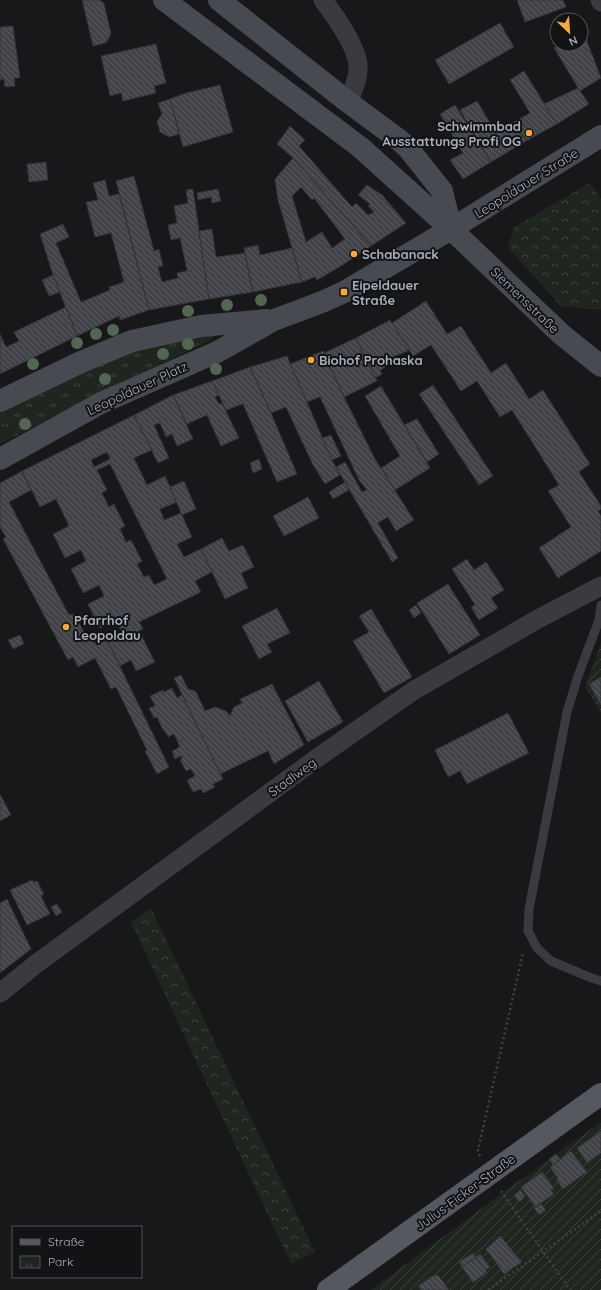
<svg xmlns="http://www.w3.org/2000/svg" width="601" height="1290" viewBox="0 0 601 1290" font-family="Quicksand,sans-serif">
<style>
.forest{fill:url(#forest-crowns)}
.park{fill:url(#park-tufts)}
.garden{fill:url(#garden-furrows)}
.building{fill:url(#building-back-hatch);stroke:#323237;fill-rule:evenodd}
.lines{fill:none;stroke-linecap:round;stroke-linejoin:round}
.path{stroke:#3f4247;stroke-width:2.5;stroke-dasharray:2 3;stroke-linecap:butt}
.lane{stroke:#393b40;stroke-width:9}
.street{stroke:#393b40;stroke-width:19}
.secondary{stroke:#474a50;stroke-width:22}
.primary{stroke:#55585f;stroke-width:22}
.tree{fill:#526653}
.poi-dot{fill:#f9a832;stroke:#131316;stroke-width:1.5}
.labels{text-anchor:middle;stroke-width:4;stroke-linejoin:round;paint-order:stroke}
.poi-label{font-size:13px;font-weight:bold;fill:#aab0bb;stroke:#131316;text-anchor:start}
.street-label{font-size:13px;fill:#aab0bb;stroke:#131316}
</style>
<defs>
<pattern id="forest-crowns" width="20" height="18" patternUnits="userSpaceOnUse"><rect width="20" height="18" fill="#1e261f"/><path d="M2 6a3 3 0 1 1 6 0M12 15a3 3 0 1 1 6 0" fill="none" stroke="#3c433e"/></pattern>
<pattern id="park-tufts" width="24" height="20" patternUnits="userSpaceOnUse"><rect width="24" height="20" fill="#1e261f"/><path d="M3 7l-1-3M5 7V3M7 7l1-3M15 17l-1-3M17 17v-4M19 17l1-3" fill="none" stroke="#3c433e"/></pattern>
<pattern id="garden-furrows" width="10" height="10" patternUnits="userSpaceOnUse"><rect width="10" height="10" fill="#1e261f"/><path d="M-1 1l2-2M0 10L10 0M9 11l2-2" fill="none" stroke="#3c433e"/></pattern>
<pattern id="building-back-hatch" width="6" height="6" patternUnits="userSpaceOnUse"><rect width="6" height="6" fill="#424348"/><path d="M-1 5l2 2M0 0l6 6M5-1l2 2" fill="none" stroke="#5b5c60"/></pattern>
</defs>
<rect width="100%" height="100%" fill="#18181b"/>
<!-- forest -->
<g class="forest">
<polygon points="590,183 601,199 601,310 561,306 508,248 514,227"/>
<polygon points="151,908 315,1252 291,1264 131,922"/>
</g>
<!-- park -->
<polygon class="park" points="214,335 212,339 0,444 0,409 121,352"/>
<!-- garden -->
<g class="garden">
<polygon points="601,643 601,713 585,687"/>
<polygon points="601,1122 601,1290 371,1290 505,1191"/>
</g>
<!-- building -->
<g class="building">
<polygon points="82,0 100,0 104,3 111,34 106,43 93,46"/>
<polygon points="517,0 563,0 566,7 525,22"/>
<polygon points="500,23 514,47 449,84 435,60"/>
<polygon points="13,26 20,78 14,78 15,86 5,87 4,79 0,80 0,27"/>
<polygon points="584,33 601,78 580,91 554,48 561,44 581,44 581,34"/>
<polygon points="156,44 166,83 154,86 156,93 123,101 121,93 110,96 101,56"/>
<polygon points="524,71 557,124 526,141 514,122 530,113 510,80"/>
<polygon points="220,85 233,132 183,147 170,99 186,93"/>
<polygon points="578,88 589,104 557,124 544,104"/>
<polygon points="170,99 179,134 169,137 160,132 157,121 162,114 158,103"/>
<polygon points="477,101 495,131 514,122 526,141 491,162 460,110"/>
<polygon points="455,105 491,162 463,179 450,160 463,153 440,114"/>
<polygon points="290,126 305,140 299,146 352,207 356,203 368,215 374,212 368,206 370,204 358,195 367,185 382,195 406,223 371,246 293,158 277,144"/>
<path d="M 293,158 L 371,246 L 341,266 L 317,280 L 315,277 L 302,282 L 278,200 L 275,179 ZM 301,187 L 312,200 L 314,198 L 345,239 L 332,248 L 322,232 L 306,242 L 292,196 Z"/>
<polygon points="46,162 48,180 29,182 27,164"/>
<polygon points="134,176 154,251 159,249 163,266 158,267 162,282 178,278 177,273 187,271 180,238 171,240 168,225 177,223 174,206 188,203 186,190 193,189 209,299 149,310 116,181"/>
<polygon points="105,180 109,196 119,194 149,310 120,320 119,316 77,336 53,275 40,234 63,224 69,237 56,243 81,302 110,290 109,287 124,282 111,233 95,237 86,202 98,200 93,183"/>
<polygon points="218,189 221,201 212,203 211,197 198,200 197,193"/>
<polygon points="212,229 216,257 245,253 253,292 209,299 199,231"/>
<polygon points="258,245 260,255 292,248 302,282 253,292 244,248"/>
<polygon points="53,275 60,292 49,296 42,280"/>
<polygon points="426,301 447,334 461,326 491,373 506,363 529,399 543,390 590,464 579,472 601,506 601,509 598,511 601,516 601,551 558,578 539,548 571,527 548,491 559,485 512,410 500,417 477,381 461,391 431,345 413,356 392,323"/>
<polygon points="66,307 77,336 0,374 0,334 6,347 19,341 14,332"/>
<polygon points="390,320 410,350 393,357 395,362 386,366 380,371 382,374 375,378 356,338"/>
<polygon points="356,338 377,381 344,397 324,353"/>
<polygon points="323,351 344,397 375,459 414,520 396,531 388,517 378,523 398,558 392,562 336,467 345,462 362,492 367,490 359,480 320,397 307,402 290,364"/>
<polygon points="287,356 332,460 340,475 325,484 312,463 286,407 271,413 250,367"/>
<polygon points="250,367 271,413 297,474 277,482 243,404 226,410 212,381"/>
<polygon points="212,381 219,395 215,397 219,404 222,403 239,438 221,446 207,415 187,424 173,395"/>
<polygon points="433,385 493,476 479,485 419,394"/>
<polygon points="381,386 430,468 395,490 381,468 400,456 365,396"/>
<polygon points="173,395 193,439 177,446 172,434 166,437 160,423 154,425 169,458 158,463 134,415"/>
<path d="M 134,415 L 152,450 L 134,458 L 147,485 L 165,476 L 177,502 L 160,509 L 164,520 L 181,513 L 192,537 L 177,544 L 184,557 L 201,549 L 212,572 L 195,581 L 201,592 L 139,622 L 143,629 L 139,631 L 155,662 L 136,671 L 131,660 L 120,666 L 107,640 L 122,633 L 116,620 L 100,628 L 88,604 L 104,596 L 99,585 L 83,593 L 71,569 L 86,561 L 81,550 L 65,558 L 53,534 L 69,526 L 56,499 L 40,507 L 22,471 ZM 107,452 L 110,459 L 94,467 L 91,460 ZM 110,464 L 167,579 L 154,585 L 149,575 L 144,577 L 137,564 L 142,561 L 131,540 L 126,542 L 120,529 L 125,526 L 114,504 L 109,507 L 102,493 L 107,490 L 97,470 Z"/>
<polygon points="417,419 439,454 427,462 404,425"/>
<polygon points="331,435 341,456 332,460 322,438"/>
<polygon points="259,459 262,469 253,473 250,463"/>
<polygon points="22,471 31,490 9,502 69,615 74,614 89,641 93,638 96,645 107,640 169,767 157,774 145,751 147,750 116,687 111,689 95,658 78,667 73,657 68,660 3,539 6,537 0,527 0,483"/>
<polygon points="184,481 196,509 182,515 170,487"/>
<polygon points="345,482 349,490 333,499 329,492"/>
<polygon points="308,497 319,518 284,536 273,516"/>
<polygon points="222,538 229,551 243,545 254,567 241,573 248,588 225,599 201,549"/>
<polygon points="467,559 474,570 486,562 504,590 491,598 498,608 479,620 471,607 475,605 452,569"/>
<polygon points="448,584 480,635 449,654 417,603"/>
<polygon points="416,605 421,613 414,618 409,610"/>
<polygon points="277,608 290,633 267,644 272,652 259,659 242,626"/>
<polygon points="371,609 412,677 384,693 353,641 369,632 359,616"/>
<polygon points="20,635 24,644 13,649 8,640"/>
<polygon points="181,675 188,689 192,690 196,692 205,711 215,707 226,711 230,716 234,707 242,703 240,699 272,684 304,745 274,764 268,751 220,774 174,678"/>
<polygon points="601,677 601,705 589,684"/>
<polygon points="319,681 343,722 308,742 285,701"/>
<polygon points="172,688 177,698 182,695 223,779 213,784 215,787 203,793 201,789 193,792 187,780 195,776 191,769 186,771 180,760 182,759 181,756 175,759 172,751 180,747 174,734 168,737 164,730 163,730 157,717 154,718 149,708 155,706 150,696 163,690 164,692"/>
<polygon points="508,713 529,753 467,784 460,771 448,777 435,750"/>
<polygon points="0,794 11,815 0,821"/>
<polygon points="32,880 34,882 37,881 44,894 41,896 50,914 27,925 10,890"/>
<polygon points="7,899 31,949 0,973 0,903"/>
<polygon points="57,904 62,912 56,916 51,907"/>
<polygon points="601,1131 601,1153 587,1163 577,1148"/>
<polygon points="571,1151 587,1172 563,1189 556,1179 558,1178 550,1167"/>
<polygon points="556,1154 560,1159 553,1165 549,1159"/>
<polygon points="542,1172 554,1188 551,1190 554,1194 535,1207 521,1187"/>
<polygon points="521,1190 525,1197 519,1202 514,1195"/>
<polygon points="541,1204 546,1210 539,1215 534,1208"/>
<polygon points="500,1236 522,1262 504,1274 486,1249"/>
<polygon points="473,1253 476,1257 462,1267 459,1262"/>
<polygon points="480,1254 490,1267 485,1271 476,1257"/>
<polygon points="476,1257 487,1272 473,1283 462,1267"/>
<polygon points="434,1275 436,1276 438,1275 449,1290 421,1290 418,1286"/>
</g>
<g class="lines">
<!-- path -->
<g class="path">
<polyline points="480,1156 478,1150 523,953"/>
<polyline points="501,1191 570,1290"/>
<polyline points="488,1290 601,1211"/>
</g>
<!-- lane -->
<polyline class="lane" points="601,605 599,620 578,676 567,712 529,909 528,931 537,948 551,961 589,977 601,981"/>
<!-- street -->
<g class="street">
<path d="M 323,0 C 335,16 357,46 358,66 C 359,78 353,90 348,102"/>
<polyline points="600,0 601,2"/>
<polyline points="0,993 36,964 320,756 413,691 538,619 601,586"/>
</g>
<!-- secondary -->
<g class="secondary">
<polyline points="164,0 360,147 451,229 561,334 601,366"/>
<polyline points="219,0 348,102 398,139 408,148 442,191 451,229"/>
<polyline points="0,401 81,362 132,341 201,326 267,320"/>
<polyline points="0,459 101,403 217,352 274,320 322,302 344,292 451,229 601,136"/>
</g>
<!-- primary -->
<polyline class="primary" points="328,1290 601,1094"/>
</g>
<!-- trees -->
<g class="tree">
<circle cx="261" cy="300" r="6"/>
<circle cx="227" cy="305" r="6"/>
<circle cx="188" cy="311" r="6"/>
<circle cx="113" cy="330" r="6"/>
<circle cx="96" cy="334" r="6"/>
<circle cx="77" cy="343" r="6"/>
<circle cx="188" cy="344" r="6"/>
<circle cx="163" cy="354" r="6"/>
<circle cx="33" cy="364" r="6"/>
<circle cx="216" cy="369" r="6"/>
<circle cx="105" cy="379" r="6"/>
<circle cx="25" cy="424" r="6"/>
</g>
<!-- markers -->
<g class="poi-dot">
<circle cx="529" cy="133" r="4"/>
<circle cx="354" cy="254" r="4"/>
<rect x="340" y="288" width="8" height="8" rx="2"/>
<circle cx="311" cy="360" r="4"/>
<circle cx="66" cy="627" r="4"/>
</g>
<g class="labels">
<!-- poi labels -->
<g class="poi-label">
<text x="521" y="131" text-anchor="end">Schwimmbad<tspan x="521" dy="15">Ausstattungs Profi OG</tspan></text>
<text x="362" y="259">Schabanack</text>
<text x="352" y="290">Eipeldauer<tspan x="352" dy="15">Straße</tspan></text>
<text x="319" y="365">Biohof Prohaska</text>
<text x="74" y="625">Pfarrhof<tspan x="74" dy="15">Leopoldau</tspan></text>
</g>
<!-- street labels -->
<g class="street-label">
<text transform="translate(526 183) rotate(-32)" y="5">Leopoldauer Straße</text>
<text transform="translate(525 300) rotate(44)" y="5">Siemensstraße</text>
<text transform="translate(137 388) rotate(-25)" y="5">Leopoldauer Platz</text>
<text transform="translate(292 777) rotate(-36)" y="5">Stadlweg</text>
<text transform="translate(465 1192) rotate(-36)" y="5">Julius-Ficker-Straße</text>
</g>
</g>
<!-- legend -->
<rect x="12" y="1226" width="130" height="52" fill="#131316" stroke="#4f5258"/>
<rect x="20" y="1239" width="20" height="6" fill="#55585f" stroke="#4f5258"/>
<text x="48" y="1246" font-size="12" fill="#aab0bb">Straße</text>
<rect x="20" y="1256" width="20" height="12" fill="url(#park-tufts)" stroke="#4f5258"/>
<text x="48" y="1266" font-size="12" fill="#aab0bb">Park</text>
<!-- north arrow -->
<g transform="translate(569 32) rotate(155)"><circle r="19" fill="#131316" stroke="#4f5258"/>
<path d="M0-3L7 15L0 10L-7 15Z" fill="#f9a832"/>
<text y="-6" font-size="11" font-weight="bold" text-anchor="middle" fill="#aab0bb">N</text>
</g>
</svg>
